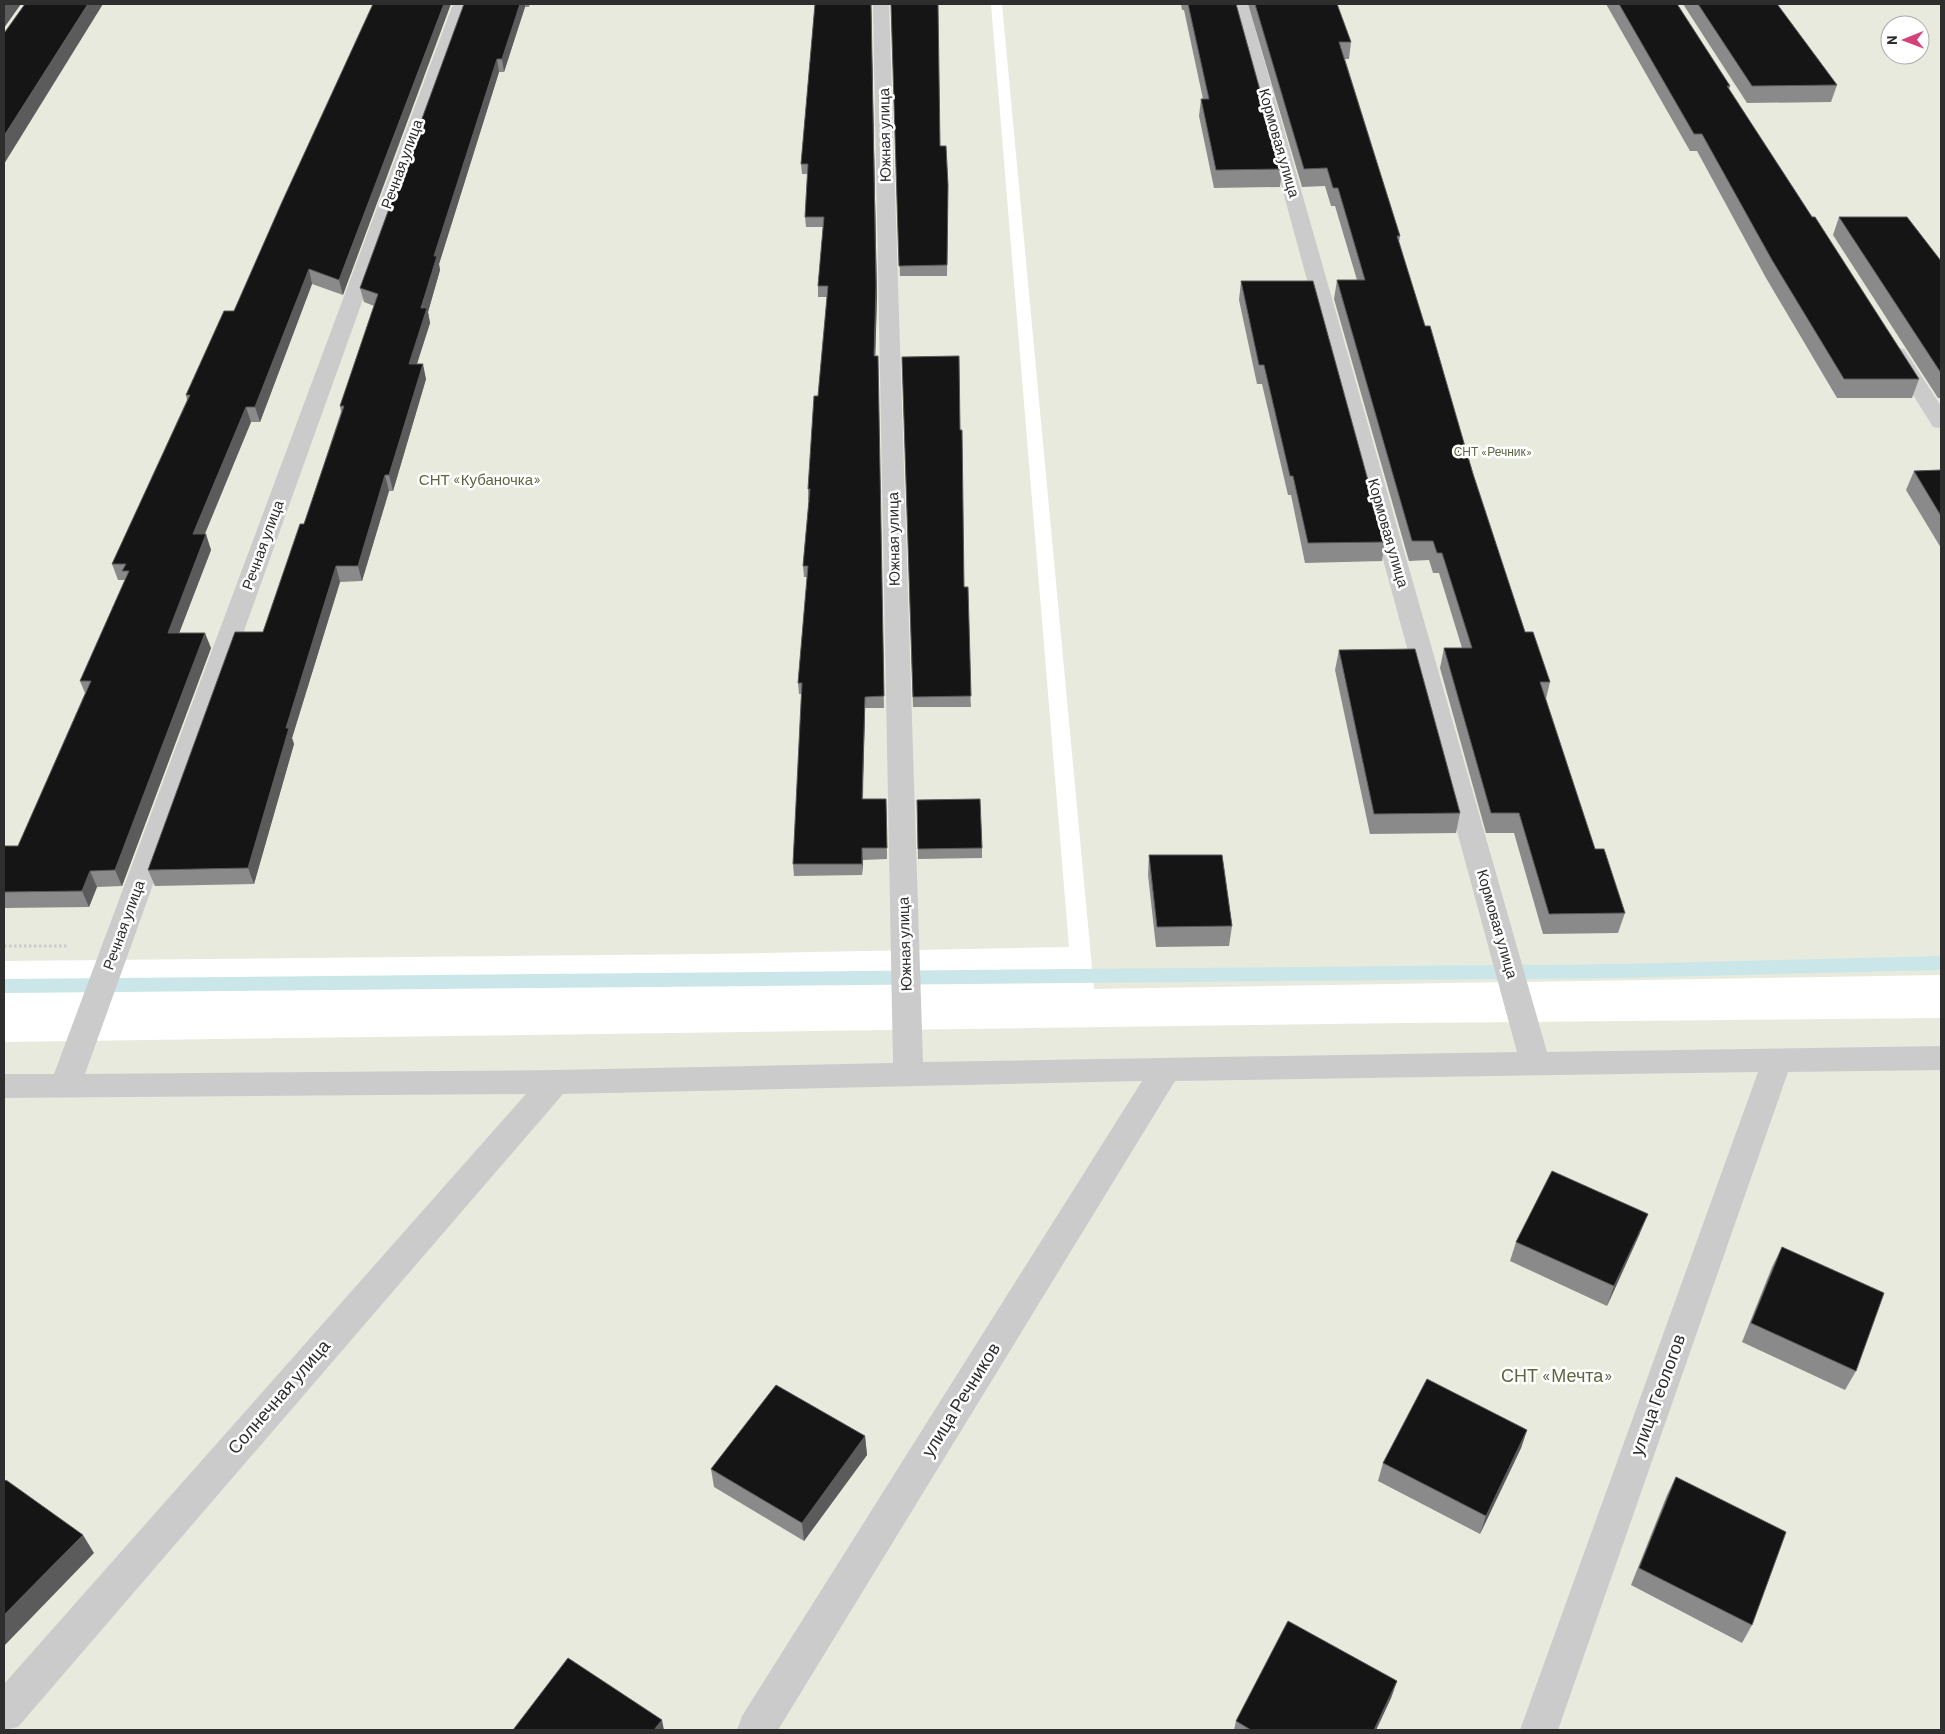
<svg xmlns="http://www.w3.org/2000/svg" width="1945" height="1734" viewBox="0 0 1945 1734" font-family="Barlow,sans-serif">
<style>
.green{fill:#e8eadd;fill-rule:evenodd}
.lines{fill:none;stroke-linecap:round;stroke-linejoin:round}
.stream{fill:#cbe6e8;fill-rule:evenodd}
.path{stroke:#cbcbcb;stroke-width:3;stroke-dasharray:2.5 2.5;stroke-linecap:butt}
.minor{fill:#cbcbcb;fill-rule:evenodd}
.wall{fill:#8a8a8a}
.shaded-wall{fill:#5b5b5b}
.building{fill:#151515;stroke:#5b5b5b}
.labels{text-anchor:middle;stroke-width:5;stroke-linejoin:round;paint-order:stroke}
.far-park-label{font-size:12px;fill:#5d6640;stroke:#fff}
.street-label{font-size:15px;fill:#2e2e2e;stroke:#fff}
.park-label{font-size:15px;fill:#5d6640;stroke:#fff}
.near-park-label{font-size:18px;fill:#5d6640;stroke:#fff}
.near-street-label{font-size:18px;fill:#2e2e2e;stroke:#fff}
</style>
<rect width="100%" height="100%" fill="#fff"/>
<!-- green -->
<g class="green">
<polygon points="4,4 991,4 1069,947 709,954 4,961"/>
<path d="M 1002,4 L 1941,4 L 1941,975 L 1094,989 ZM 1890,25 L 1920,25 L 1920,55 L 1890,55 Z"/>
<polygon points="1941,1018 1941,1730 4,1730 4,1042 1407,1023"/>
</g>
<g class="lines">
<!-- stream -->
<polygon class="stream" points="1941,956 1941,970 1620,978 4,993 4,979 1620,964"/>
<!-- path -->
<polyline class="path" points="4,946 68,946"/>
<!-- minor -->
<g class="minor">
<polygon points="453,4 469,4 85,1074 555,1070 893,1063 873,4 889,4 923,1062 1517,1052 1232,4 1248,4 1547,1052 1941,1046 1941,1070 1788,1072 1558,1730 1520,1730 1758,1072 1175,1081 778,1730 737,1730 742,1716 1142,1081 563,1094 18,1727 4,1730 4,1684 526,1094 4,1098 4,1074 54,1074"/>
<polygon points="1897,347 1904,349 1941,406 1941,428 1933,427 1887,353 1890,349"/>
</g>
</g>
<!-- wall -->
<g class="wall">
<polygon points="373,4 343,295 312,284 260,422 251,422 205,534 211,550 179,633 211,648 122,886 97,887 89,907 4,908 4,846 18,846 85,693 80,681 125,580 118,580 112,564 187,400 186,395 234,311"/>
<polygon points="464,4 530,4 529,7 525,7 504,72 499,72 439,264 440,270 428,312 430,323 417,364 426,379 393,491 389,491 362,581 340,582 292,738 294,744 254,884 155,886 148,870 263,632 304,524 341,412 340,406 374,306 364,302 360,288"/>
<polygon points="815,4 871,4 877,296 875,356 884,708 865,708 863,799 886,799 887,859 863,860 862,875 794,876 793,864 802,694 799,694 798,683 807,577 804,577 803,566 809,500 808,500 808,489 818,396 827,297 818,297 818,286 823,227 806,227 805,217 808,174 802,174 801,164"/>
<polygon points="891,4 940,146 948,185 947,276 900,276"/>
<polygon points="1181,4 1236,4 1282,169 1280,187 1214,188 1199,116 1201,99 1203,99 1184,10 1182,10"/>
<polygon points="1248,4 1337,4 1351,42 1349,59 1345,59 1400,236 1399,242 1425,326 1525,632 1550,682 1546,699 1595,849 1625,913 1618,933 1543,934 1514,833 1486,833 1440,668 1444,648 1462,648 1439,573 1433,573 1429,560 1409,561 1334,299 1337,280 1357,280 1335,206 1331,206 1325,186 1302,187"/>
<polygon points="1606,4 1677,4 1730,86 1729,90 1812,217 1919,379 1912,398 1837,398 1766,278 1697,151 1690,151"/>
<polygon points="1683,4 1777,4 1837,85 1831,102 1747,103"/>
<polygon points="1839,217 1941,261 1941,398 1938,398 1833,235"/>
<polygon points="1241,281 1385,542 1382,561 1305,563 1291,495 1288,495 1262,384 1257,384 1239,300"/>
<polygon points="902,357 964,587 971,707 913,707"/>
<polygon points="1941,470 1941,548 1906,490 1914,471"/>
<polygon points="1339,650 1460,813 1456,833 1370,834 1335,670"/>
<polygon points="917,800 982,848 982,858 918,859"/>
<polygon points="1149,855 1232,926 1229,946 1156,947 1148,875"/>
<polygon points="1640,1233 1607,1306 1510,1261 1516,1242"/>
<polygon points="1782,1247 1856,1371 1845,1390 1742,1342 1772,1267"/>
<polygon points="1527,1430 1521,1448 1480,1534 1378,1481 1383,1463"/>
<polygon points="865,1436 867,1455 804,1541 714,1487 711,1469"/>
<polygon points="1676,1477 1752,1625 1742,1643 1631,1585 1667,1495"/>
<polygon points="1397,1681 1391,1698 1376,1730 1234,1730 1236,1721"/>
</g>
<!-- shaded-wall -->
<g class="shaded-wall">
<polygon points="4,4 21,4 4,28"/>
<polygon points="88,4 103,4 4,164 4,136"/>
<polygon points="444,4 451,4 343,295 339,280"/>
<polygon points="520,4 525,4 525,7 504,72 502,59"/>
<polygon points="871,4 877,296 875,367"/>
<polygon points="497,59 499,72 439,264 440,270 428,312 430,323 412,379 409,364 434,256"/>
<polygon points="309,269 312,284 260,422 255,407"/>
<polygon points="423,364 426,379 393,491 389,475"/>
<polygon points="246,407 251,422 198,550 193,534"/>
<polygon points="385,475 389,491 362,581 358,566"/>
<polygon points="206,534 211,550 173,649 168,633"/>
<polygon points="336,566 340,582 292,738 294,744 254,884 248,868 286,728"/>
<polygon points="205,633 211,648 122,886 115,870"/>
<polygon points="865,697 865,708 862,810 862,799"/>
<polygon points="862,848 863,860 862,875"/>
<polygon points="90,871 97,887 89,907 82,891"/>
<polygon points="1648,1214 1640,1233 1607,1306 1614,1286"/>
<polygon points="1527,1430 1521,1448 1480,1534 1486,1516"/>
<polygon points="865,1436 867,1455 804,1541 802,1523"/>
<polygon points="83,1535 94,1553 4,1646 4,1615"/>
<polygon points="1397,1681 1391,1698 1376,1730 1374,1730"/>
<polygon points="662,1720 664,1730 654,1730"/>
</g>
<!-- building -->
<g class="building">
<polygon points="25,4 88,4 4,136 4,32 5,32"/>
<polygon points="373,4 444,4 339,280 309,269 255,407 246,407 193,534 206,534 168,633 205,633 115,870 90,871 82,891 4,892 4,846 18,846 91,681 80,681 129,571 122,571 126,564 112,564 190,395 186,395 224,311 234,311 282,202"/>
<polygon points="464,4 520,4 502,59 497,59 434,256 437,256 421,308 427,308 409,364 423,364 389,475 385,475 358,566 336,566 286,728 289,728 248,868 148,870 235,632 263,632 300,524 304,524 344,406 340,406 378,294 360,288"/>
<polygon points="815,4 871,4 876,286 874,356 878,356 884,696 865,697 862,799 886,799 887,848 862,848 862,864 793,864 802,683 798,683 808,566 803,566 810,489 808,489 814,396 818,396 828,286 818,286 824,217 805,217 808,164 801,164"/>
<polygon points="891,4 938,4 940,146 946,146 948,185 947,265 899,266"/>
<polygon points="1188,4 1236,4 1282,169 1216,170 1201,99 1209,99"/>
<polygon points="1255,4 1337,4 1351,42 1339,42 1400,236 1397,236 1425,326 1430,326 1473,474 1525,632 1533,632 1550,682 1540,682 1595,849 1604,849 1625,913 1549,914 1519,813 1491,813 1444,648 1472,648 1442,553 1437,553 1433,541 1412,541 1337,280 1365,280 1338,188 1333,188 1327,168 1304,169"/>
<polygon points="1619,4 1677,4 1730,86 1727,86 1812,217 1815,217 1919,379 1844,379 1772,260 1702,134 1694,134"/>
<polygon points="1698,4 1777,4 1837,85 1752,86"/>
<polygon points="1839,217 1907,217 1941,261 1941,373"/>
<polygon points="1241,281 1313,281 1385,542 1308,543 1293,476 1290,476 1264,365 1259,365"/>
<polygon points="959,356 960,430 962,430 964,587 968,587 971,696 913,697 902,357"/>
<polygon points="1941,470 1941,516 1914,471"/>
<polygon points="1415,649 1460,813 1374,814 1339,650"/>
<polygon points="980,799 982,848 918,849 917,800"/>
<polygon points="1149,855 1222,855 1232,926 1157,927"/>
<polygon points="1552,1171 1648,1214 1614,1286 1516,1242"/>
<polygon points="1782,1247 1884,1293 1856,1371 1751,1323"/>
<polygon points="1427,1379 1527,1430 1486,1516 1383,1463"/>
<polygon points="776,1385 865,1436 802,1523 711,1469"/>
<polygon points="1676,1477 1786,1532 1752,1625 1639,1568"/>
<polygon points="6,1480 83,1535 4,1615 4,1482"/>
<polygon points="1288,1621 1397,1681 1374,1730 1251,1730 1236,1721"/>
<polygon points="568,1658 662,1720 654,1730 513,1730"/>
</g>
<g class="labels">
<!-- far-park labels -->
<g class="far-park-label">
<text x="1493" y="456">СНТ «Речник»</text>
</g>
<!-- street labels -->
<g class="street-label">
<text transform="translate(885 135) rotate(-91)" y="5">Южная улица</text>
<text transform="translate(1279 143) rotate(74)" y="5">Кормовая улица</text>
<text transform="translate(402 164) rotate(-70)" y="5">Речная улица</text>
<text transform="translate(1388 533) rotate(74)" y="5">Кормовая улица</text>
<text transform="translate(894 539) rotate(-91)" y="5">Южная улица</text>
<text transform="translate(263 545) rotate(-70)" y="5">Речная улица</text>
<text transform="translate(1497 924) rotate(74)" y="5">Кормовая улица</text>
<text transform="translate(124 925) rotate(-70)" y="5">Речная улица</text>
<text transform="translate(905 944) rotate(-92)" y="5">Южная улица</text>
</g>
<!-- park labels -->
<g class="park-label">
<text x="480" y="485">СНТ «Кубаночка»</text>
</g>
<!-- near-park labels -->
<g class="near-park-label">
<text x="1557" y="1382">СНТ «Мечта»</text>
</g>
<!-- near-street labels -->
<g class="near-street-label">
<text transform="translate(1658 1395) rotate(-70)" y="6">улица Геологов</text>
<text transform="translate(279 1397) rotate(-49)" y="6">Солнечная улица</text>
<text transform="translate(961 1400) rotate(-58)" y="6">улица Речников</text>
</g>
</g>
<!-- border -->
<rect width="1945" height="1734" fill="none" stroke="#2e2e2e" stroke-width="10"/>
<!-- north arrow -->
<g transform="translate(1905 40) rotate(269)"><circle r="24" fill="#ffffff" stroke="#ababab"/>
<path d="M0-4L9 19L0 12L-9 19Z" fill="#d54078"/>
<text y="-8" font-size="14" font-weight="bold" text-anchor="middle" fill="#2e2e2e">N</text>
</g>
</svg>
